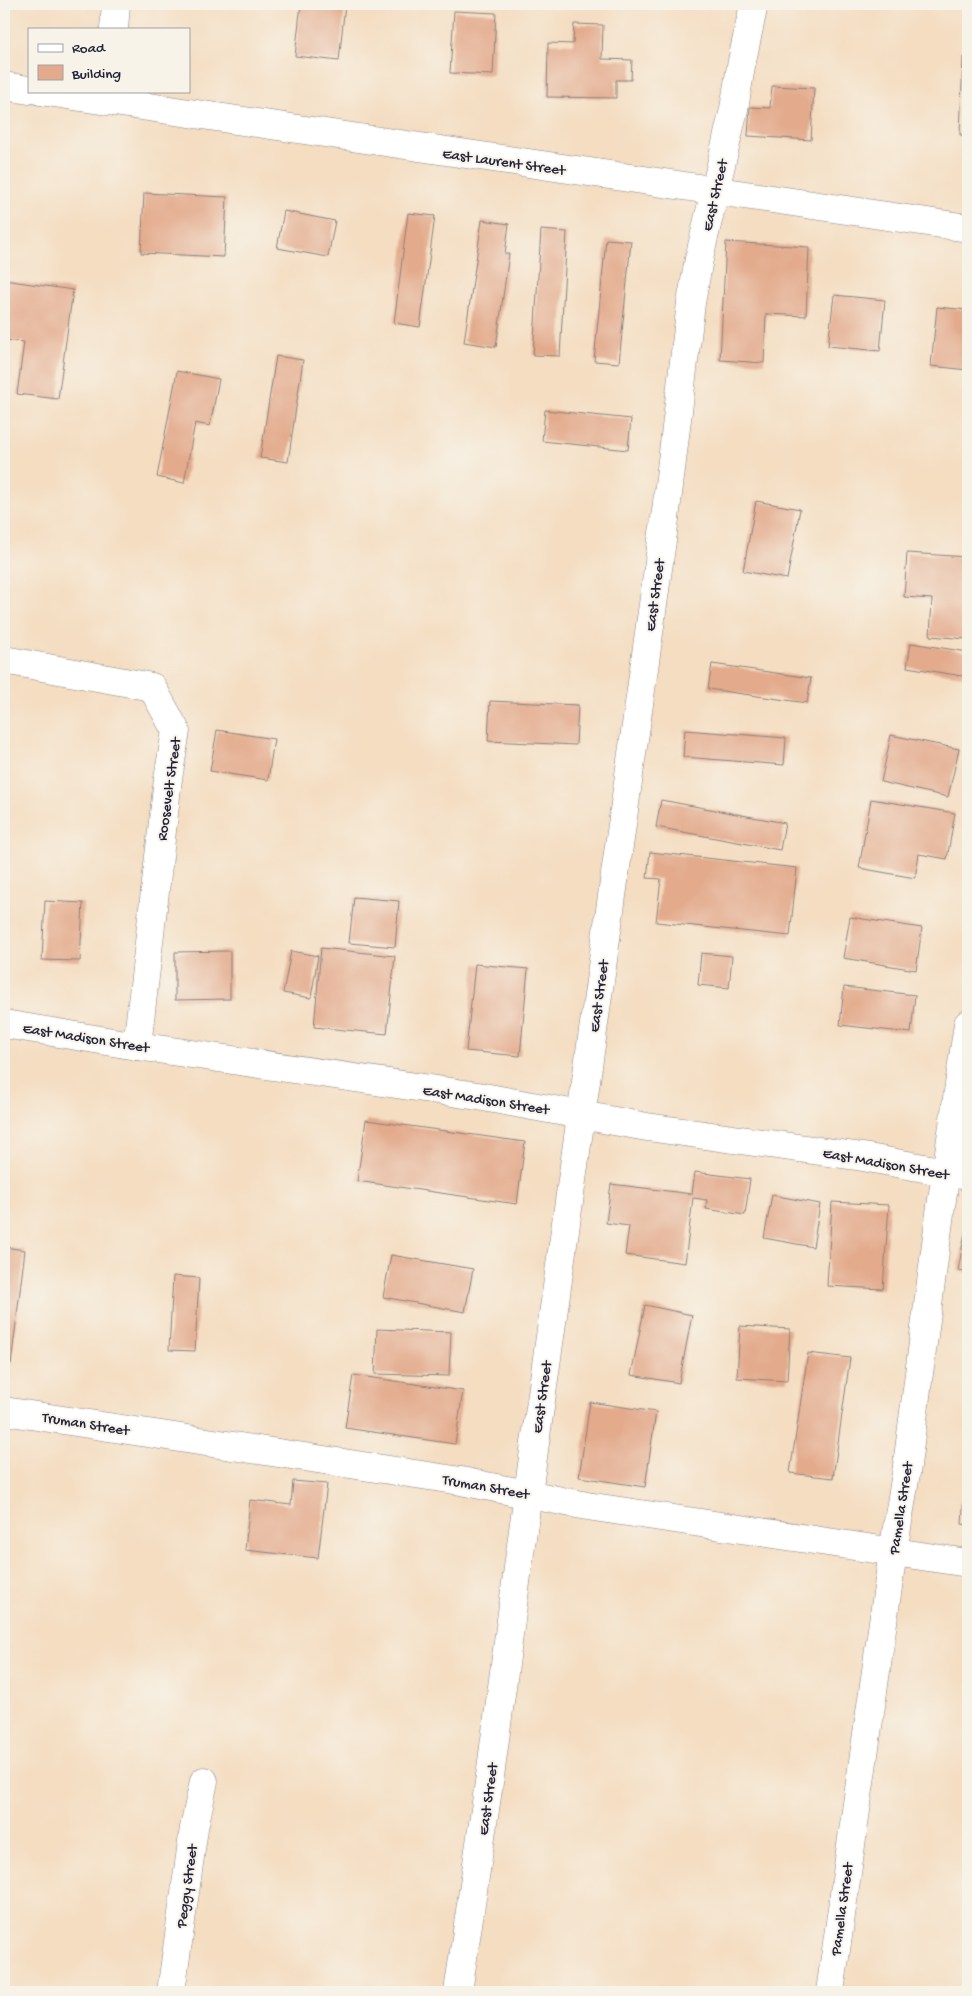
<svg xmlns="http://www.w3.org/2000/svg" width="972" height="1996" viewBox="0 0 972 1996" font-family="'Gochi Hand',sans-serif">
<style>
.building{fill:#e3aa8c}
.lines{fill:none;stroke-linecap:round;stroke-linejoin:round}
.minor-casing{stroke:#8b807e;stroke-width:29}
.minor{stroke:#fff;stroke-width:28}
.labels{text-anchor:middle;stroke-width:4;stroke-linejoin:round;paint-order:stroke}
.street-label{font-size:15px;fill:#22223b;stroke:#f7f3e8}
</style>
<rect width="100%" height="100%" fill="#f7f3e8"/>
<filter id="ink" filterUnits="userSpaceOnUse"><feTurbulence type="fractalNoise" baseFrequency=".02" numOctaves="2"/><feDisplacementMap in="SourceGraphic" scale="10" xChannelSelector="R" yChannelSelector="G"/><feConvolveMatrix kernelMatrix="1 2 1 2 8 2 1 2 1" color-interpolation-filters="sRGB"/></filter>
<filter id="wash" filterUnits="userSpaceOnUse"><feTurbulence type="fractalNoise" baseFrequency=".0096" numOctaves="4" result="noise"/><feDisplacementMap in="SourceGraphic" scale="20" xChannelSelector="R" yChannelSelector="G"/><feGaussianBlur stdDeviation="1.12" result="paint"/><feColorMatrix in="noise" values="0 0 0 0 0 0 0 0 0 0 0 0 0 0 0 0 0 1.4 0 .05"/><feComposite in="paint" operator="in"/></filter>
<g filter="url(#wash)">
<rect width="100%" height="100%" fill="#f4ddc1"/>
<g id="blocks">
<!-- building -->
<g class="building">
<polygon points="301,4 345,4 339,61 295,56"/>
<polygon points="454,11 496,13 493,75 450,73"/>
<polygon points="574,24 603,25 602,59 632,60 631,80 616,80 616,98 547,97 548,43 573,44"/>
<polygon points="963,57 968,57 968,135 960,135"/>
<polygon points="772,86 814,88 811,140 748,136 750,107 770,108"/>
<polygon points="144,193 227,197 224,257 141,253"/>
<polygon points="284,211 335,221 328,257 277,248"/>
<polygon points="408,213 435,216 420,327 394,323"/>
<polygon points="482,220 509,224 505,254 509,254 496,347 464,342"/>
<polygon points="541,230 567,232 560,356 533,355"/>
<polygon points="606,239 631,241 619,363 594,361"/>
<polygon points="726,242 809,247 806,316 766,314 764,363 720,360"/>
<polygon points="4,280 73,290 58,399 17,394 24,342 4,340"/>
<polygon points="834,295 885,300 880,351 828,346"/>
<polygon points="937,307 968,310 968,370 931,366"/>
<polygon points="276,356 303,360 288,462 260,458"/>
<polygon points="177,371 219,379 210,426 195,423 184,483 157,477"/>
<polygon points="545,410 631,419 628,450 542,441"/>
<polygon points="756,501 800,509 787,579 743,571"/>
<polygon points="907,553 968,557 967,639 930,636 932,599 904,597"/>
<polygon points="911,643 968,652 968,677 907,667"/>
<polygon points="712,664 811,678 807,703 708,689"/>
<polygon points="490,701 578,705 576,745 488,741"/>
<polygon points="217,730 274,739 268,780 210,771"/>
<polygon points="685,730 786,738 784,765 683,757"/>
<polygon points="891,735 959,749 948,797 881,782"/>
<polygon points="871,799 955,813 947,859 919,854 915,878 859,868"/>
<polygon points="661,800 785,823 780,850 656,827"/>
<polygon points="650,852 797,868 790,936 656,922 661,879 647,878"/>
<polygon points="354,897 399,901 395,947 349,943"/>
<polygon points="45,901 83,903 80,961 42,960"/>
<polygon points="850,917 922,928 916,970 843,958"/>
<polygon points="321,948 395,956 387,1034 314,1027"/>
<polygon points="230,951 230,999 175,1000 175,952"/>
<polygon points="291,951 318,956 311,998 283,993"/>
<polygon points="701,953 732,956 729,988 698,985"/>
<polygon points="475,964 528,969 520,1056 466,1051"/>
<polygon points="844,987 915,995 911,1033 840,1025"/>
<polygon points="366,1120 525,1142 517,1204 357,1181"/>
<polygon points="695,1172 750,1179 745,1215 706,1209 707,1200 693,1198 685,1263 625,1255 629,1226 606,1223 611,1184 692,1194"/>
<polygon points="772,1195 820,1204 813,1247 764,1238"/>
<polygon points="832,1202 889,1205 883,1289 827,1286"/>
<polygon points="967,1221 968,1221 968,1272 958,1271"/>
<polygon points="4,1247 25,1250 11,1364 4,1363"/>
<polygon points="391,1255 473,1269 465,1312 383,1297"/>
<polygon points="173,1276 199,1278 195,1351 169,1350"/>
<polygon points="645,1305 692,1315 679,1383 631,1375"/>
<polygon points="740,1326 790,1329 787,1381 737,1378"/>
<polygon points="377,1329 451,1332 449,1376 375,1374"/>
<polygon points="808,1353 850,1358 833,1478 790,1473"/>
<polygon points="353,1375 463,1391 455,1444 345,1428"/>
<polygon points="590,1402 656,1412 645,1487 579,1477"/>
<polygon points="965,1478 968,1479 968,1525 962,1524"/>
<polygon points="293,1481 327,1484 318,1558 245,1550 250,1500 291,1505"/>
</g>
</g>
</g>
<g filter="url(#ink)">
<use href="#blocks" fill-opacity="0" stroke="#8b807e" stroke-width="1"/>
<g class="lines">
<defs>
<g id="minor">
<polyline points="114,29 116,4"/>
<polyline points="4,86 29,90"/>
<polyline points="40,91 968,228"/>
<polyline points="4,660 152,687 176,731 168,779 137,1046"/>
<polyline points="4,1024 137,1046 478,1096 647,1127 863,1157 968,1176"/>
<polyline points="4,1411 461,1481 587,1506 968,1563"/>
<polyline points="171,1992 194,1828 204,1781"/>
<polyline points="458,1992 491,1769 528,1493 665,519 691,303 699,259 734,109 741,66 754,4"/>
<polyline points="830,1992 893,1552 906,1473 940,1213 968,1024"/>
</g>
</defs>
<!-- minor casing -->
<use href="#minor" class="minor-casing"/>
<!-- minor -->
<use href="#minor" class="minor"/>
</g>
</g>
<g class="labels">
<!-- street labels -->
<g class="street-label">
<text transform="translate(504 161) rotate(8)" y="5">East Laurent Street</text>
<text transform="translate(714 195) rotate(-77)" y="5">East Street</text>
<text transform="translate(654 595) rotate(-82)" y="5">East Street</text>
<text transform="translate(168 789) rotate(-82)" y="5">Roosevelt Street</text>
<text transform="translate(598 996) rotate(-82)" y="5">East Street</text>
<text transform="translate(86 1037) rotate(9)" y="5">East Madison Street</text>
<text transform="translate(486 1099) rotate(9)" y="5">East Madison Street</text>
<text transform="translate(886 1163) rotate(10)" y="5">East Madison Street</text>
<text transform="translate(541 1397) rotate(-82)" y="5">East Street</text>
<text transform="translate(86 1423) rotate(9)" y="5">Truman Street</text>
<text transform="translate(486 1486) rotate(10)" y="5">Truman Street</text>
<text transform="translate(900 1508) rotate(-81)" y="5">Pamella Street</text>
<text transform="translate(487 1799) rotate(-82)" y="5">East Street</text>
<text transform="translate(186 1886) rotate(-82)" y="5">Peggy Street</text>
<text transform="translate(841 1909) rotate(-82)" y="5">Pamella Street</text>
</g>
</g>
<!-- margin -->
<rect width="972" height="1996" fill="none" stroke="#f7f3e8" stroke-width="20"/>
<!-- legend -->
<rect x="28" y="28" width="162" height="65" fill="#f7f3e8" stroke="#a29fa3"/>
<rect x="38" y="44" width="25" height="8" fill="#ffffff" stroke="#a29fa3"/>
<text x="72" y="52" font-size="15" fill="#22223b">Road</text>
<rect x="38" y="65" width="25" height="15" fill="#e3aa8c" stroke="#a29fa3"/>
<text x="72" y="78" font-size="15" fill="#22223b">Building</text>
</svg>
